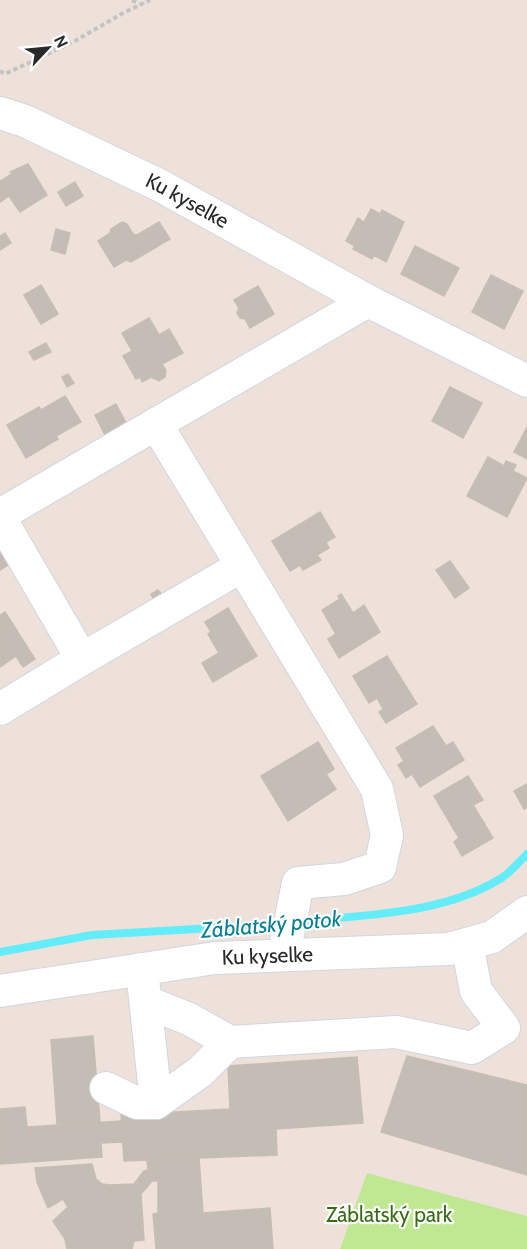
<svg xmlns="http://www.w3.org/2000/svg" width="527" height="1249" viewBox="0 0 527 1249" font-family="Cabin,sans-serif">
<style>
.green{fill:#c0e892}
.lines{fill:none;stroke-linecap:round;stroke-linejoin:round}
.stream{stroke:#64edf8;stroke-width:8}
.building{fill:#c4bdb6;stroke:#c8bdb3;stroke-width:1.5}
.minor-casing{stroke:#cfd7e4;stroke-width:34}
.path{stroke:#c3c3c3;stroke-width:4;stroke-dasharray:4.5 3;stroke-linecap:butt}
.minor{stroke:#fff;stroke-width:32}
.labels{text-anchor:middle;stroke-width:4.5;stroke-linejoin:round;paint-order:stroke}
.street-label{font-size:21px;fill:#292929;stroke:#fff}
.park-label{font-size:21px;fill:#376c14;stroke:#fff}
.water-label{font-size:22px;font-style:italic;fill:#047f95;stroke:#fff}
</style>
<rect width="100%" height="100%" fill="#ede1da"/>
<!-- green -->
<polygon class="green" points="367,1173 527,1216 527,1249 340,1249"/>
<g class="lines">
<!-- stream -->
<g class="stream">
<path d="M 299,922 C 366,914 440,915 500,879 C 510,873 519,862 527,854"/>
<polyline points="0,952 92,935 281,924"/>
</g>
</g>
<!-- building -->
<g class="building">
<polygon points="28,164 47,195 20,212 9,196 0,202 0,181 12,174 10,172"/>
<polygon points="75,182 83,196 66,206 58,192"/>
<polygon points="371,209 380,214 382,210 404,222 386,262 374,255 372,259 353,249 355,246 346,241 358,218 364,222"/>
<polygon points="122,222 127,224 133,234 137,235 159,222 170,239 131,262 126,260 114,267 98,241 110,233 111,229"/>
<polygon points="56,229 70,233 65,254 51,250"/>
<polygon points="5,233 11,243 0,250 0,236"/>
<polygon points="415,246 459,268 444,296 401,274"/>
<polygon points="491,275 523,291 504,329 472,312"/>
<polygon points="41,285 58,314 41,324 24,295"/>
<polygon points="258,286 274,314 250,328 245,319 240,318 237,313 239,308 234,300"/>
<polygon points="149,318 159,335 169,329 183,353 162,364 166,371 165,377 159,381 151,377 142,382 140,377 136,379 123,356 132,351 122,333"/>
<polygon points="46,343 51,352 34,360 29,352"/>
<polygon points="68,374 74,383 67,387 62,377"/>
<polygon points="450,387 482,403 463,438 432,421"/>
<polygon points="65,396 81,422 56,436 58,439 26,458 7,425 39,407 41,410"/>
<polygon points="116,404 126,423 105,435 95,415"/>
<polygon points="527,427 527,459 514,452"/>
<polygon points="488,457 504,466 506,461 516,465 513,471 527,478 507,517 467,496"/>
<polygon points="320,512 335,537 326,542 329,548 317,555 321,560 303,570 300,565 290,571 272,541"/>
<polygon points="0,552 8,565 0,570"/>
<polygon points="450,561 469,588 455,598 436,570"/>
<polygon points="158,590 162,595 154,600 151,594"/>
<polygon points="341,594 353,613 364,605 380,632 339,658 328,639 336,634 322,610 340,599 338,596"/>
<polygon points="228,608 257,656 213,682 202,663 219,653 208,634 211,632 205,622"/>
<polygon points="5,612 35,659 23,667 16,656 0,667 0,615"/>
<polygon points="387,656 417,704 386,723 379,712 383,709 377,698 369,703 353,676"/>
<polygon points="433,726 446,746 453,742 464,760 420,787 412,774 406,778 398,765 404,761 396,748"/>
<polygon points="318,742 334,769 326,774 336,789 288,821 261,776"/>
<polygon points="468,776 483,800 473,805 493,838 462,856 454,842 459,838 434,796"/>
<polygon points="527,784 527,808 524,809 514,791"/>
<polygon points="93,1036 100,1122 57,1124 51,1040"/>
<polygon points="407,1056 527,1085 527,1175 381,1132"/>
<polygon points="357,1057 363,1123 276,1129 277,1155 124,1161 121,1115 230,1109 228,1066"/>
<polygon points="25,1107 27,1127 121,1121 123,1142 101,1143 102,1157 0,1164 0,1109"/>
<polygon points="199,1158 203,1213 270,1208 273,1249 156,1249 153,1214 158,1213 158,1160"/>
<polygon points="158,1160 159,1181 152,1181 141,1194 144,1240 134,1241 132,1249 67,1249 65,1239 53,1221 68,1207 63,1199 48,1208 37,1182 35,1168 92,1164 96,1179 102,1184 110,1185 134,1184 144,1171 148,1170 147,1161"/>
</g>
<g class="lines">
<defs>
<g id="minor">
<path id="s1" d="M 0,113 L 25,121 L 161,186 L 368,301"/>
<polyline points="0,515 156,424"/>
<polyline points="0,518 82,659"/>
<polyline points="0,709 82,659 242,566"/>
<polyline points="287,955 286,943 298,883 344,879 380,867 387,835 377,789 156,424 368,301 527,381"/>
<polyline points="142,969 156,1103 200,1072 230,1042 189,1019 146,1002"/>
<path id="s2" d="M 0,991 L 215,958 L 449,949 L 492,937 L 527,912"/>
<polyline points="230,1042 396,1032 472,1048 504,1028 476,991 467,944"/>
<polyline points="106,1088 137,1103 156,1103"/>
</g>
</defs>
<!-- minor casing -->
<use href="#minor" class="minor-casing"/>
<!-- path -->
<g class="path">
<polyline points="132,0 139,4"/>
<polyline points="0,71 5,74 75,41 123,13 150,0"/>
</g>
<!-- minor -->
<use href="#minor" class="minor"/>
</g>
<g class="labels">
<!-- street labels -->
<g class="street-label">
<text dy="7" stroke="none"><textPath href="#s1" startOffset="207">Ku kyselke</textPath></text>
<text dy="7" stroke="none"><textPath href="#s2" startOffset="270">Ku kyselke</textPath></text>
</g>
<!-- park labels -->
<g class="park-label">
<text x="389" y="1222">Záblatský park</text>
</g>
<!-- water labels -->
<g class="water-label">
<text transform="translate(271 924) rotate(-5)" y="8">Záblatský potok</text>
</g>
</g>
<!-- north arrow -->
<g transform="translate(48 48) rotate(64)" stroke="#ffffff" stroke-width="4.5" paint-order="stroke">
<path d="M0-4.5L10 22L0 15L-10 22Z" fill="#292929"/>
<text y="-9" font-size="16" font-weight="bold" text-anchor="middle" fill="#292929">N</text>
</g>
</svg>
